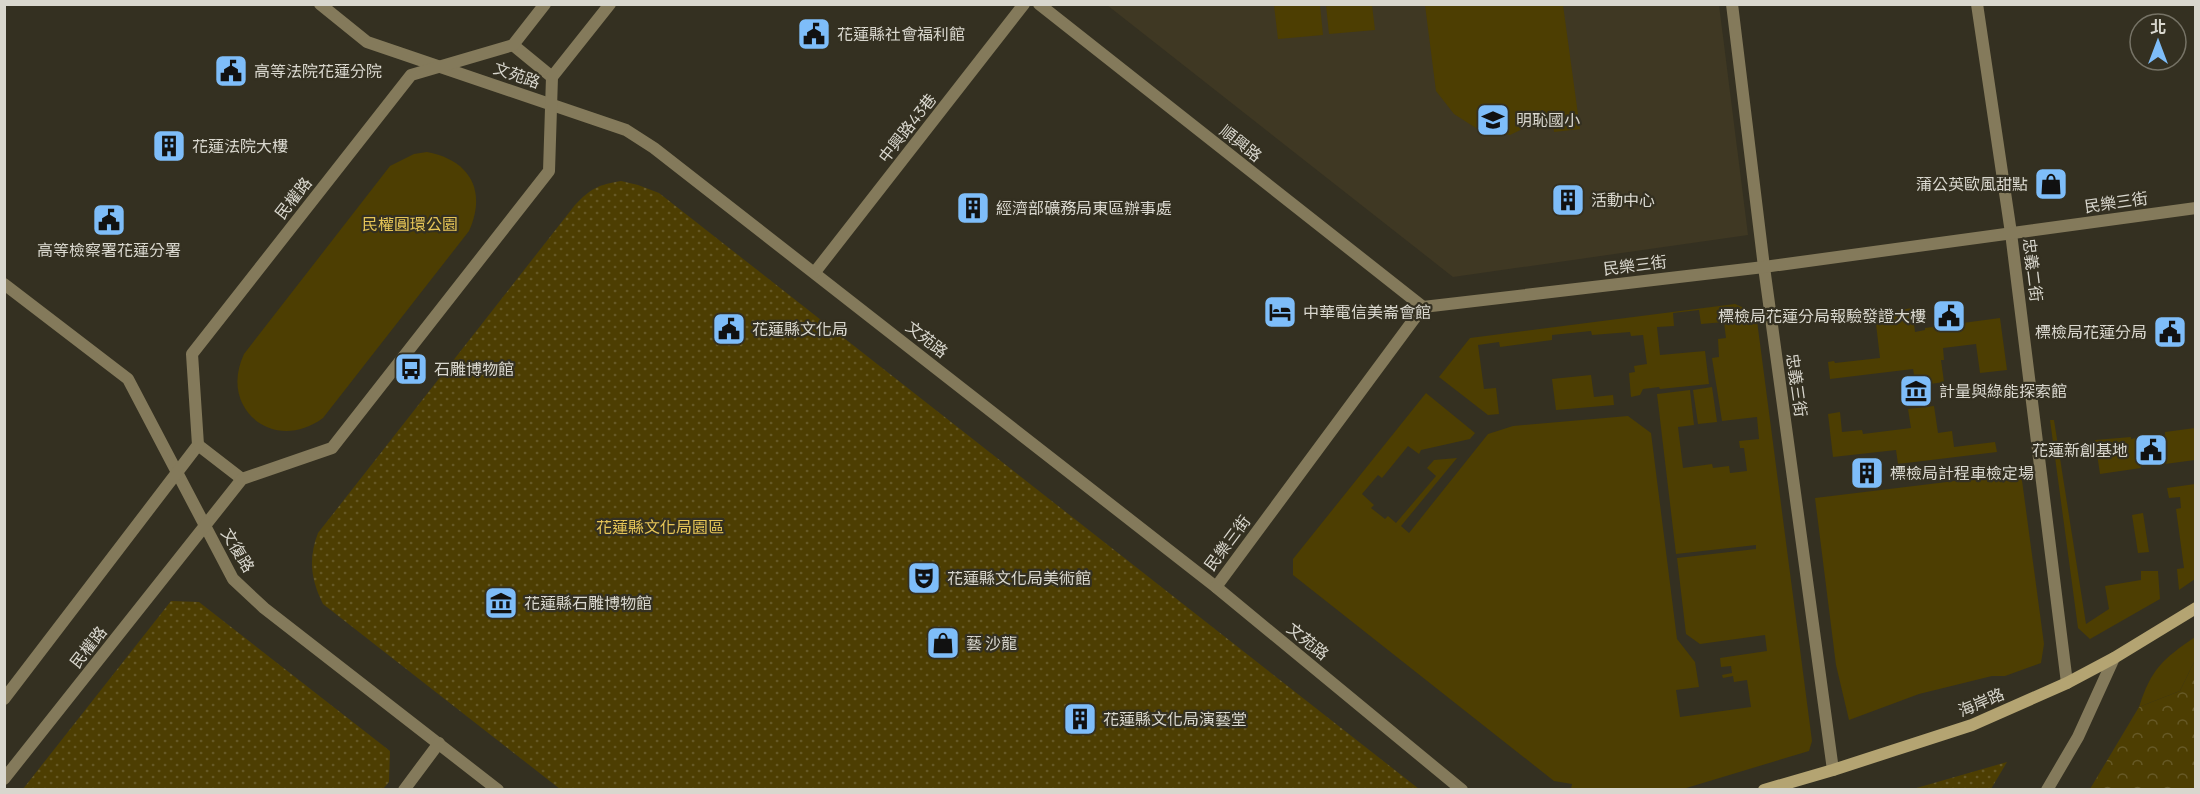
<svg xmlns="http://www.w3.org/2000/svg" width="2200" height="794" viewBox="0 0 2200 794" font-family="Manrope,'Noto Sans TC',sans-serif">
<style>
.built{fill:#3f3823}
.green{fill:#4d3e02}
.forest{fill:url(#forest-crowns)}
.park{fill:url(#park-dots)}
.lines{fill:none;stroke-linecap:round;stroke-linejoin:round}
.minor{stroke:#847a5b;stroke-width:12}
.secondary{stroke:#b4a472;stroke-width:12}
.labels{text-anchor:middle;stroke-width:4.5;stroke-linejoin:round;paint-order:stroke}
.poi-label{font-size:16px;fill:#d9d7ce;stroke:#343021;text-anchor:start}
.street-label{font-size:16px;fill:#d9d7ce;stroke:#343021}
.park-label{font-size:16px;fill:#e6c557;stroke:#343021}
</style>
<defs>
<pattern id="forest-crowns" width="20" height="18" patternUnits="userSpaceOnUse" patternTransform="scale(1.5)"><rect width="20" height="18" fill="#4d3e02"/><path d="M2 6a3 3 0 1 1 6 0M12 15a3 3 0 1 1 6 0" fill="none" stroke="#665926"/></pattern>
<pattern id="park-dots" width="8" height="8" patternUnits="userSpaceOnUse" patternTransform="scale(1.5)"><rect width="8" height="8" fill="#4d3e02"/><path d="M2 2h.1M6 6h.1" fill="none" stroke="#665926" stroke-width="1.8" stroke-linecap="round"/></pattern>
</defs>
<rect width="100%" height="100%" fill="#343021"/>
<!-- built -->
<polygon class="built" points="1107,5 1719,5 1748,235 1453,277"/>
<!-- green -->
<g class="green">
<polygon points="1274,5 1320,5 1323,35 1278,39"/>
<polygon points="1326,5 1372,5 1375,30 1329,34"/>
<polygon points="1425,5 1563,5 1580,129 1554,132 1552,111 1535,123 1510,135 1479,130 1454,114 1436,91"/>
<path d="M 427,152 C 470,160 487,191 469,231 L 323,418 C 274,454 218,409 244,354 L 390,166 L 414,154 Z"/>
<polygon points="1735,304 1756,313 1812,741 1809,751 1683,789 1571,789 1572,784 1554,781 1293,575 1293,559 1426,393 1475,433 1470,439 1421,450 1419,454 1408,446 1382,478 1378,475 1362,494 1374,505 1371,508 1385,519 1388,516 1396,523 1436,476 1427,468 1434,460 1457,458 1401,526 1409,533 1488,434 1513,426 1628,416 1651,433 1677,639 1695,662 1699,687 1676,690 1680,717 1751,707 1747,680 1734,682 1733,676 1723,678 1722,675 1732,673 1731,666 1721,667 1720,658 1767,651 1765,635 1700,644 1686,634 1677,558 1756,549 1756,545 1676,554 1657,394 1690,390 1694,425 1678,427 1683,468 1712,464 1713,468 1729,466 1730,473 1747,471 1744,448 1740,448 1739,441 1759,439 1757,417 1722,421 1712,358 1719,357 1718,339 1726,338 1724,322 1701,324 1699,310 1673,313 1674,326 1657,327 1660,355 1705,351 1709,384 1660,389 1659,387 1643,389 1640,395 1631,397 1629,373 1635,372 1634,366 1647,364 1643,335 1631,336 1630,332 1592,335 1591,331 1552,335 1552,340 1500,347 1499,342 1478,345 1484,389 1496,388 1499,414 1488,415 1439,377 1470,338"/>
<polygon points="1912,308 1915,332 1925,330 1925,328 2000,318 2007,370 1980,373 1976,344 1943,348 1944,360 1941,360 1944,382 1916,386 1913,369 1830,379 1828,362 1834,361 1835,363 1880,358 1876,324 1891,322 1890,312"/>
<polygon points="1591,375 1594,397 1613,395 1614,405 1556,410 1552,379"/>
<polygon points="1712,387 1717,422 1698,424 1693,390"/>
<polygon points="1934,406 1938,433 1952,431 1954,447 1995,442 1997,452 1898,464 1896,450 1833,457 1828,414 1840,412 1842,432 1862,430 1863,434 1911,428 1908,409"/>
<polygon points="2050,420 2054,420 2086,624 2109,609 2105,586 2141,580 2141,571 2158,571 2160,599 2090,639 2078,628"/>
<polygon points="2195,428 2195,460 2165,464 2161,436 2165,435 2165,432"/>
<polygon points="2131,437 2131,439 2136,438 2141,468 2100,474 2095,440"/>
<polygon points="2021,473 2044,644 2041,663 2005,676 1992,676 1919,694 1849,720 1836,665 1815,498"/>
<polygon points="2195,484 2195,579 2179,590 2177,569 2184,568 2176,509 2181,508 2180,497 2169,498 2167,488"/>
<polygon points="2143,513 2149,552 2138,553 2132,515"/>
<path d="M 2195,637 L 2195,660 L 2180,691 L 2139,707 C 2151,669 2163,659 2195,637 Z"/>
</g>
<!-- forest -->
<polygon class="forest" points="2195,660 2195,789 2090,789 2139,707 2180,691"/>
<!-- park -->
<g class="park">
<path d="M 621,181 L 638,185 L 659,193 L 1419,789 L 560,789 L 323,604 C 311,580 308,559 318,533 L 575,205 C 591,188 598,185 621,181 Z"/>
<polygon points="171,601 199,602 390,751 389,782 383,789 23,789"/>
<polygon points="2007,762 1991,789 1913,789"/>
</g>
<g class="lines">
<!-- minor -->
<g class="minor">
<polyline points="320,4 367,42 626,130 654,148 1216,587 1462,790"/>
<polyline points="1039,4 1423,307"/>
<polyline points="1732,4 1764,267 1833,770"/>
<polyline points="1977,4 2011,233 2067,683"/>
<polyline points="513,45 552,77"/>
<polyline points="815,272 1024,4"/>
<polyline points="4,284 128,379 233,579 264,608 498,790"/>
<polyline points="198,445 242,479"/>
<polyline points="1216,587 1423,307 1764,267 2196,208"/>
<polyline points="4,699 198,445 192,354 411,75 513,45 545,4"/>
<polyline points="4,779 242,479 332,448 549,171 552,77 610,4"/>
<polyline points="404,790 439,743"/>
<polyline points="2047,790 2078,737 2114,658"/>
</g>
<!-- secondary -->
<polyline class="secondary" points="1764,790 1833,770 1972,725 2067,683 2114,658 2196,608"/>
</g>
<!-- icons -->
<defs>
<symbol id="civic-square" viewBox="-11 -11 22 22"><rect x="-9" y="-9" width="18" height="18" rx="4" fill="#7ebdf9" stroke="#343021"/><path d="M-.6-6.5H3V-4.5H.6V-3L4-1V1h2V6H-6V1h2V-1L-.6-3ZM-1.2 2.5V6h2.4V2.5Z" fill="#111"/></symbol>
<symbol id="school-square" viewBox="-11 -11 22 22"><rect x="-9" y="-9" width="18" height="18" rx="4" fill="#7ebdf9" stroke="#343021"/><path d="M0-5L7-2L0 1L-7-2ZM-4 1L0 2.5L4 1V4Q0 6-4 4Z" fill="#111"/></symbol>
<symbol id="building-square" viewBox="-11 -11 22 22"><rect x="-9" y="-9" width="18" height="18" rx="4" fill="#7ebdf9" stroke="#343021"/><path d="M-4-6H4V6H1V3H-1V6H-4ZM-2.5-4.3h1.7v1.8h-1.7ZM.8-4.3h1.7v1.8H.8ZM-2.5-1h1.7V.8h-1.7ZM.8-1h1.7V.8H.8Z" fill="#111"/></symbol>
<symbol id="shop-square" viewBox="-11 -11 22 22"><rect x="-9" y="-9" width="18" height="18" rx="4" fill="#7ebdf9" stroke="#343021"/><path d="M-5-2.5h2.3a2.7 3.5 0 0 1 5.4 0H5L5.5 6h-11ZM-1.5-2.5h3a1.5 2.3 0 0 0-3 0Z" fill="#111"/></symbol>
<symbol id="hotel-square" viewBox="-11 -11 22 22"><rect x="-9" y="-9" width="18" height="18" rx="4" fill="#7ebdf9" stroke="#343021"/><path d="M-6-4.5h1.5V1H6V5H4.5V3h-9V5H-6ZM-4 0a1.8 1.8 0 1 1 3.6 0ZM.5 0V-2.5h3Q6-2.5 6 0Z" fill="#111"/></symbol>
<symbol id="bus-square" viewBox="-11 -11 22 22"><rect x="-9" y="-9" width="18" height="18" rx="4" fill="#7ebdf9" stroke="#343021"/><path d="M-5-6H5V4H4V6H2V4H-2V6H-4V4H-5ZM-3.5-4V0h7V-4ZM-3.5 1.2v1.5H-2V1.2ZM2 1.2v1.5H3.5V1.2Z" fill="#111"/></symbol>
<symbol id="museum-square" viewBox="-11 -11 22 22"><rect x="-9" y="-9" width="18" height="18" rx="4" fill="#7ebdf9" stroke="#343021"/><path d="M0-6L6-3V-2H-6V-3ZM-5-1h2V3h-2ZM-1-1h2V3h-2ZM3-1h2V3H3ZM-6 4H6V6H-6Z" fill="#111"/></symbol>
<symbol id="theatre-square" viewBox="-11 -11 22 22"><rect x="-9" y="-9" width="18" height="18" rx="4" fill="#7ebdf9" stroke="#343021"/><path d="M-5-5.5Q0-4 5-5.5V0Q5 5 0 6Q-5 5-5 0ZM-3.3-2.5H-1v1.5H-3.3ZM1-2.5H3.3v1.5H1ZM-2.8 1Q0 5.5 2.8 1Z" fill="#111"/></symbol>
</defs>
<g fill-rule="evenodd">
<use href="#civic-square" x="795" y="15" width="38" height="38"/>
<use href="#civic-square" x="212" y="52" width="38" height="38"/>
<use href="#school-square" x="1474" y="101" width="38" height="38"/>
<use href="#building-square" x="150" y="127" width="38" height="38"/>
<use href="#shop-square" x="2032" y="165" width="38" height="38"/>
<use href="#building-square" x="1549" y="181" width="38" height="38"/>
<use href="#building-square" x="954" y="189" width="38" height="38"/>
<use href="#civic-square" x="90" y="201" width="38" height="38"/>
<use href="#hotel-square" x="1261" y="293" width="38" height="38"/>
<use href="#civic-square" x="1930" y="297" width="38" height="38"/>
<use href="#civic-square" x="710" y="310" width="38" height="38"/>
<use href="#civic-square" x="2151" y="313" width="38" height="38"/>
<use href="#bus-square" x="392" y="350" width="38" height="38"/>
<use href="#museum-square" x="1897" y="372" width="38" height="38"/>
<use href="#civic-square" x="2132" y="431" width="38" height="38"/>
<use href="#building-square" x="1848" y="454" width="38" height="38"/>
<use href="#theatre-square" x="905" y="559" width="38" height="38"/>
<use href="#museum-square" x="482" y="584" width="38" height="38"/>
<use href="#shop-square" x="924" y="624" width="38" height="38"/>
<use href="#building-square" x="1061" y="700" width="38" height="38"/>
</g>
<g class="labels">
<!-- poi labels -->
<g class="poi-label">
<text x="837" y="40">花蓮縣社會福利館</text>
<text x="254" y="77">高等法院花蓮分院</text>
<text x="1516" y="126">明恥國小</text>
<text x="192" y="152">花蓮法院大樓</text>
<text x="2028" y="190" text-anchor="end">蒲公英歐風甜點</text>
<text x="1591" y="206">活動中心</text>
<text x="996" y="214">經濟部礦務局東區辦事處</text>
<text x="109" y="256" text-anchor="middle">高等檢察署花蓮分署</text>
<text x="1303" y="318">中華電信美崙會館</text>
<text x="1926" y="322" text-anchor="end">標檢局花蓮分局報驗發證大樓</text>
<text x="752" y="335">花蓮縣文化局</text>
<text x="2147" y="338" text-anchor="end">標檢局花蓮分局</text>
<text x="434" y="375">石雕博物館</text>
<text x="1939" y="397">計量與綠能探索館</text>
<text x="2128" y="456" text-anchor="end">花蓮新創基地</text>
<text x="1890" y="479">標檢局計程車檢定場</text>
<text x="947" y="584">花蓮縣文化局美術館</text>
<text x="524" y="609">花蓮縣石雕博物館</text>
<text x="966" y="649">藝 沙龍</text>
<text x="1103" y="725">花蓮縣文化局演藝堂</text>
</g>
<!-- street labels -->
<g class="street-label">
<text transform="translate(517 75) rotate(19)" y="6">文苑路</text>
<text transform="translate(907 128) rotate(-52)" y="6">中興路43巷</text>
<text transform="translate(1241 143) rotate(38)" y="6">順興路</text>
<text transform="translate(293 198) rotate(-52)" y="6">民權路</text>
<text transform="translate(2116 202) rotate(-8)" y="6">民樂三街</text>
<text transform="translate(1635 265) rotate(-7)" y="6">民樂三街</text>
<text transform="translate(2033 270) rotate(83)" y="6">忠義二街</text>
<text transform="translate(927 339) rotate(38)" y="6">文苑路</text>
<text transform="translate(1797 385) rotate(82)" y="6">忠義三街</text>
<text transform="translate(1227 543) rotate(-53)" y="6">民樂三街</text>
<text transform="translate(238 550) rotate(59)" y="6">文復路</text>
<text transform="translate(1308 641) rotate(39)" y="6">文苑路</text>
<text transform="translate(88 647) rotate(-52)" y="6">民權路</text>
<text transform="translate(1981 702) rotate(-23)" y="6">海岸路</text>
</g>
<!-- park labels -->
<g class="park-label">
<text x="410" y="230">民權圓環公園</text>
<text x="660" y="533">花蓮縣文化局園區</text>
</g>
</g>
<!-- border -->
<rect width="2200" height="794" fill="none" stroke="#d9d7ce" stroke-width="12"/>
<!-- north arrow -->
<g transform="translate(2158 42)"><circle r="28" fill="#343021" stroke="#767366" stroke-width="1.5"/>
<path d="M0-4.5L10 22L0 15L-10 22Z" fill="#7ebdf9"/>
<text y="-9" font-size="16" font-weight="bold" text-anchor="middle" fill="#d9d7ce">北</text>
</g>
</svg>
